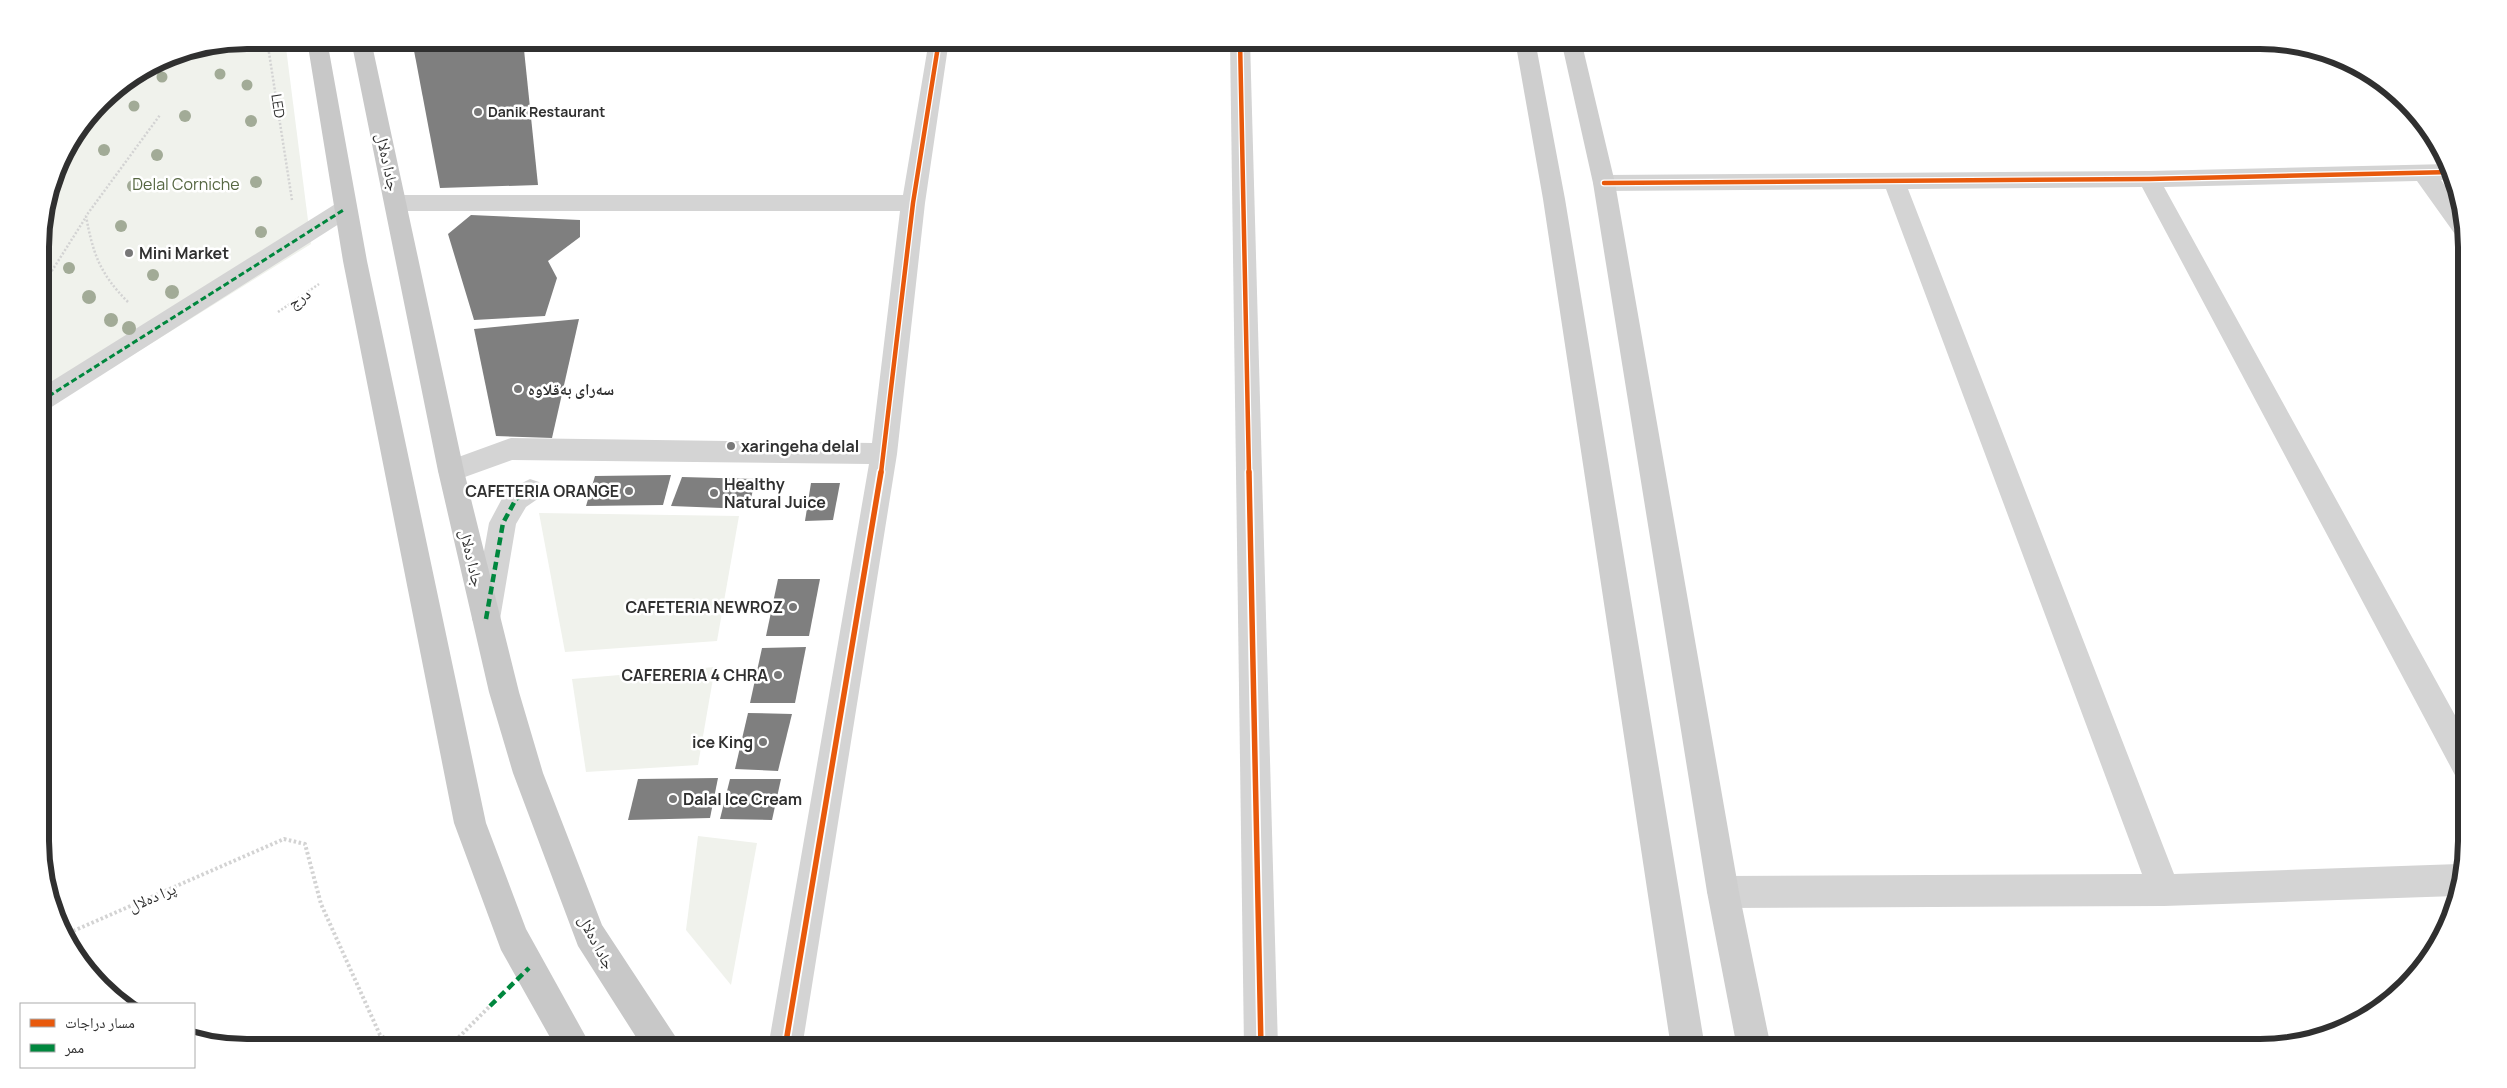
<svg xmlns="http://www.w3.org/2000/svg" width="2507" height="1088" viewBox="0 0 2507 1088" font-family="Manrope,'Noto Naskh Arabic',sans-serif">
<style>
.green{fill:#f0f2ec}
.building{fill:#7f7f7f}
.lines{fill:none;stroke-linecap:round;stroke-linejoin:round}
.path-far1{stroke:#d3d3d3;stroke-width:2.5;stroke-dasharray:2 2;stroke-linecap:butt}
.path{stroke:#d3d3d3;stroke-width:4;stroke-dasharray:2.5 2.5;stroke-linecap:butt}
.pedestrian{fill:#d4d4d4;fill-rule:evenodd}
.minor{fill:#d4d4d4;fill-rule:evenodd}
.secondary{fill:#cecece;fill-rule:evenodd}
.primary{fill:#c8c8c8;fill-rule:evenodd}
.quiet-far1{stroke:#00873e;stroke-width:3;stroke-dasharray:6 3;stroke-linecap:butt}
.quiet{stroke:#00873e;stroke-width:4.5;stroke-dasharray:8 4.5;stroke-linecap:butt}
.cycleway-far1-casing{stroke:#fff;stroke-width:7}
.cycleway-casing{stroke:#fff;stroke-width:9}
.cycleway-far1{stroke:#e8590c;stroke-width:4.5}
.cycleway{stroke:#e8590c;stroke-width:5.5}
.tree{fill:#a2ab97}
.poi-dot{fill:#787878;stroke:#fff;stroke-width:2}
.labels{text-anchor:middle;stroke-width:5;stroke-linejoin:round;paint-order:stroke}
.far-street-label{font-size:14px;fill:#303030;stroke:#fff}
.far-poi-label{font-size:14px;font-weight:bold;fill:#303030;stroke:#fff;text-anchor:start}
.street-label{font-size:16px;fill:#303030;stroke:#fff}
.park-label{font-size:16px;fill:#566742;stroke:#fff}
.poi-label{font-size:16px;font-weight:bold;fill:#303030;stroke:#fff;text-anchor:start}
.rim{fill:none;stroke:#303030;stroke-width:6}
</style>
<rect width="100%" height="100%" fill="#fff"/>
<!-- green -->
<g class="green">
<polygon points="247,40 285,40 311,244 41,412 40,233 61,155 110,92 168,56"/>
<polygon points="539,513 739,516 717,641 565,652"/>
<polygon points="715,667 698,765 586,772 572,679"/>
<polygon points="698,836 757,843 731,985 686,930"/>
</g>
<!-- building -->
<g class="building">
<polygon points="412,40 523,40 538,185 440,188"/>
<polygon points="471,215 580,220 580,237 548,261 557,278 545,316 474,320 448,234"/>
<polygon points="579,319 552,438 496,436 474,329"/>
<polygon points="671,475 663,505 586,506 595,476"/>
<polygon points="682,477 756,479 748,509 671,506"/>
<polygon points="811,483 840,483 833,520 805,521"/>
<polygon points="778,579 820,579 809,636 766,636"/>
<polygon points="806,647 795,703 750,703 762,648"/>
<polygon points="748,713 792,714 778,771 735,769"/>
<polygon points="718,778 710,818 628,820 638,779"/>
<polygon points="730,779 781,779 772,820 720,819"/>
</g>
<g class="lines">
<!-- path-far1 -->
<g class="path-far1">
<polyline points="267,40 292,200"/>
<polyline points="41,288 86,217"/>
<path d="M 128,302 C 100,274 93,254 86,216 L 160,115"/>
<polyline points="278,312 319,284"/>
</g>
<!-- path -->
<g class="path">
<polyline points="64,935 284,839 305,844 321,904 380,1035 399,1048"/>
<polyline points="448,1048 490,1006"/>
</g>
<!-- pedestrian -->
<polygon class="pedestrian" points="345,201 353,203 357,209 353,215 50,408 41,411 41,388 337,203"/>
<!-- minor -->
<g class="minor">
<polygon points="929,40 949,40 925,203 897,454 802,1048 768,1048 869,464 512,460 451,482 442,479 438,471 442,463 511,438 872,443 900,211 397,211 389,209 385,203 389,197 397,195 903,195"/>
<polygon points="1230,40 1250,40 1278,1048 1244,1048"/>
<path d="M 2449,164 L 2454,179 L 2441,180 C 2456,202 2467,212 2465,239 L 2457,237 L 2417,181 L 2164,187 L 2467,737 L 2467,781 L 2456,777 L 2142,187 L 1908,189 L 2174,874 L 2459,864 L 2462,866 L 2456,896 L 2164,906 L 1723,908 L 1712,903 L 1707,892 L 1712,881 L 1723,876 L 2142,874 L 1886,189 L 1604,191 L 1596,189 L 1593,183 L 1596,177 L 1604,175 L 2149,171 Z"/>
<polygon points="530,479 539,482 543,490 539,498 526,507 516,524 500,619 496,628 486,631 476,628 472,619 489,523 506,491"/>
</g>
<!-- secondary -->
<g class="secondary">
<polygon points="1515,40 1535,40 1565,199 1705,1048 1671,1048 1543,199"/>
<polygon points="1561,40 1581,40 1615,183 1739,892 1771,1048 1737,1048 1707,892 1593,183"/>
</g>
<!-- primary -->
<g class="primary">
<polygon points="307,40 327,40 367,261 486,823 526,929 592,1048 556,1048 501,950 454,823 343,261"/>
<polygon points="351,40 371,40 464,471 519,692 543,773 602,925 675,1036 680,1048 643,1048 578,946 513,773 489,692 438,471"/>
</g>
<!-- quiet-far1 -->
<polyline class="quiet-far1" points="41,401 345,209"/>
<!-- quiet -->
<g class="quiet">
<polyline points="486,619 503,523 516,499 530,490"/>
<polyline points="490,1006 529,968"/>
</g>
<defs>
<g id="cycleway-far1">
<polyline points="1240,40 1249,473"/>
<polyline points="1604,183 2149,179 2452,172"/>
<polyline points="881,473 913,203 939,40"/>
</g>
<g id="cycleway">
<polyline points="1249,472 1261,1048"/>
<polyline points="785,1048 881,472"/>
</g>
</defs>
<!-- cycleway-far1 casing -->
<use href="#cycleway-far1" class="cycleway-far1-casing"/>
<!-- cycleway casing -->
<use href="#cycleway" class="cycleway-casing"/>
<!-- cycleway-far1 -->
<use href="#cycleway-far1" class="cycleway-far1"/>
<!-- cycleway -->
<use href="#cycleway" class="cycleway"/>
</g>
<!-- trees -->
<g class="tree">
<circle cx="220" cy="74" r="5.5"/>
<circle cx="162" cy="77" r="5.5"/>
<circle cx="247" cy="85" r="5.5"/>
<circle cx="134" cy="106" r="5.5"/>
<circle cx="185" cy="116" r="6"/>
<circle cx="251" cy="121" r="6"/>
<circle cx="104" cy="150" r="6"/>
<circle cx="157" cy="155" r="6"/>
<circle cx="256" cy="182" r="6"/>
<circle cx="133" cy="186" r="6"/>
<circle cx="121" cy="226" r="6"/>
<circle cx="261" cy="232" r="6"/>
<circle cx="69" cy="268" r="6"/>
<circle cx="153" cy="275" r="6"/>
<circle cx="172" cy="292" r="7"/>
<circle cx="89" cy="297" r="7"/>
<circle cx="111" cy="320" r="7"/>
<circle cx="129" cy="328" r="7"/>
</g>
<!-- markers -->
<g class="poi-dot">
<circle cx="478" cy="112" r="5"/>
<circle cx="129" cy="253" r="5"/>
<circle cx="518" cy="389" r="5"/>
<circle cx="731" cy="446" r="5"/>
<circle cx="629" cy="491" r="5"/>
<circle cx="714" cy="493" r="5"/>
<circle cx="793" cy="607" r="5"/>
<circle cx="778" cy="675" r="5"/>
<circle cx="763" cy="742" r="5"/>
<circle cx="673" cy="799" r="5"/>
</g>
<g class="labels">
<!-- far-street labels -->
<g class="far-street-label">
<text transform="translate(278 106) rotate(81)" y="5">LED</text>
</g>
<!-- far-poi labels -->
<g class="far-poi-label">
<text x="488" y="117">Danik Restaurant</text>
</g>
<!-- street labels -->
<g class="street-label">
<text transform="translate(388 162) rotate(78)" y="6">جادا دەلال</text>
<text transform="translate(299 298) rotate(-34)" y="6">درج</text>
<text transform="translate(472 558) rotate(77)" y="6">جادا دەلال</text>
<text transform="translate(152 897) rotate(-23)" y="6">پرا دەلال</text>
<text transform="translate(597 942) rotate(62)" y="6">جادا دەلال</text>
</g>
<!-- park labels -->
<g class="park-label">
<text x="186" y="190">Delal Corniche</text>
</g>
<!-- poi labels -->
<g class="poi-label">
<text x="139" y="259">Mini Market</text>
<text x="528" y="395">سەراى بەقلاوە</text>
<text x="741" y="452">xaringeha delal</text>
<text x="724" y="490">Healthy<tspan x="724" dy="18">Natural Juice</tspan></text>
<text x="619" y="497" text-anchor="end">CAFETERIA ORANGE</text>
<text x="783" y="613" text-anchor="end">CAFETERIA NEWROZ</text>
<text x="768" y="681" text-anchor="end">CAFERERIA 4 CHRA</text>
<text x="753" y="748" text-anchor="end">ice King</text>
<text x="683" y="805">Dalal Ice Cream</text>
</g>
</g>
<!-- crop -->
<path d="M0 0H2507V1088H0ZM247 49H2260A198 198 0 0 1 2458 247V841A198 198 0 0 1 2260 1039H247A198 198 0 0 1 49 841V247A198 198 0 0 1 247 49Z" fill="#fff" fill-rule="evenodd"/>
<path class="rim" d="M247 49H2260A198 198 0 0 1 2458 247V841A198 198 0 0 1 2260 1039H247A198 198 0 0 1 49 841V247A198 198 0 0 1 247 49Z"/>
<!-- legend -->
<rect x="20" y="1003" width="175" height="65" fill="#ffffff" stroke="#acacac"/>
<rect x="30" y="1019" width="25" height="8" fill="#e8590c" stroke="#acacac"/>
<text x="65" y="1028" font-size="15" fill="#303030">مسار دراجات</text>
<rect x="30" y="1044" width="25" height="8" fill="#00873e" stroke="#acacac"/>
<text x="65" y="1053" font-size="15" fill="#303030">ممر</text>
</svg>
